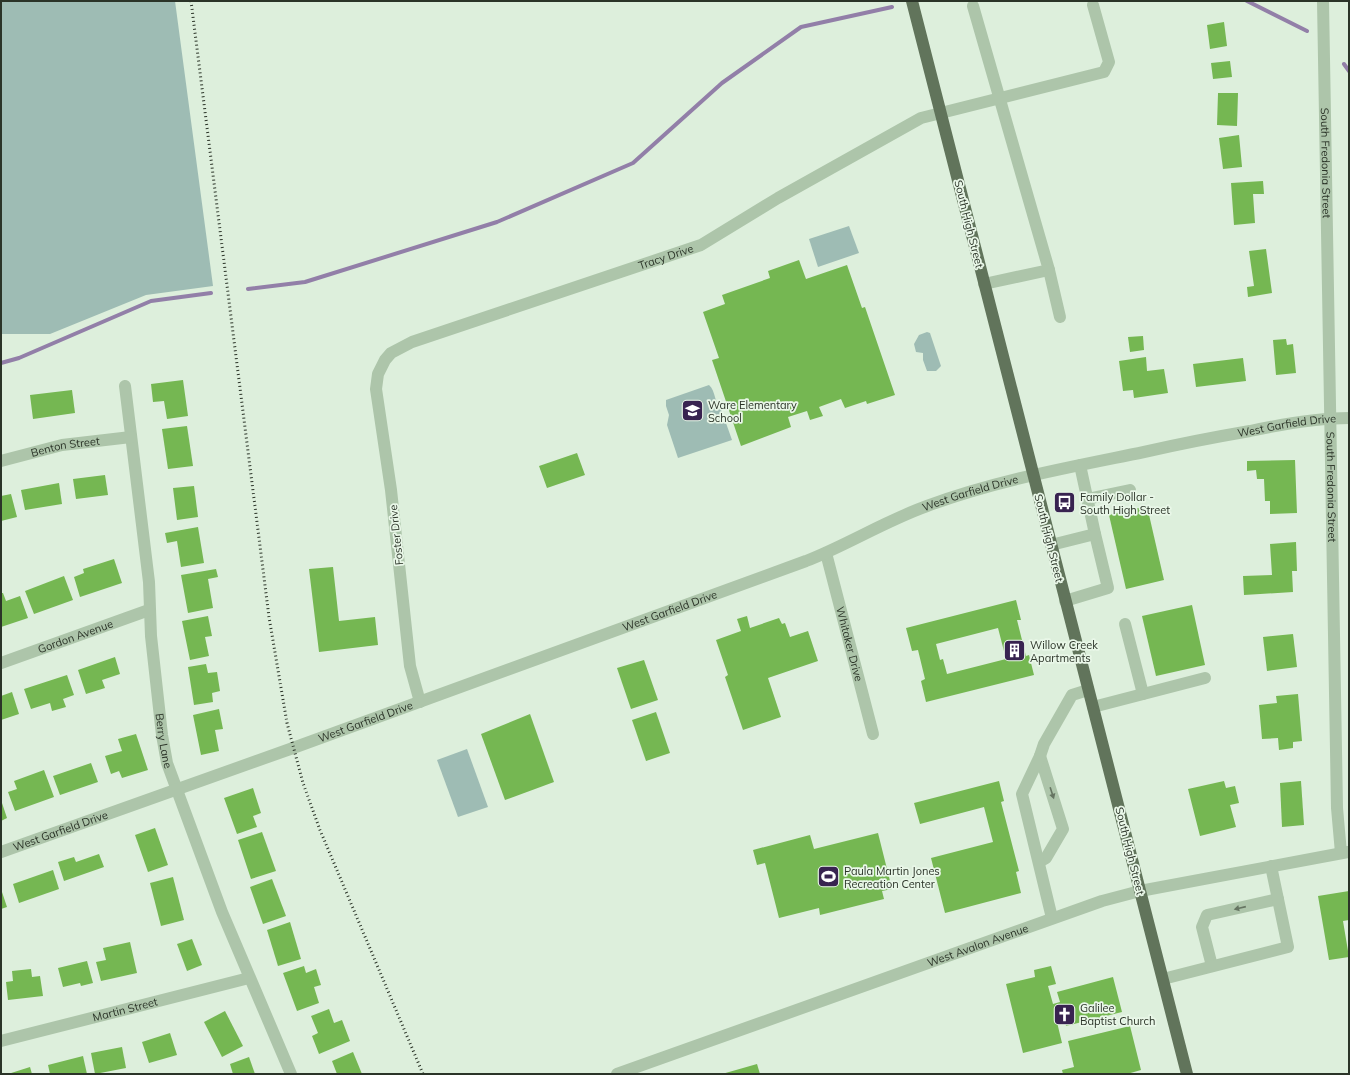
<svg xmlns="http://www.w3.org/2000/svg" width="1350" height="1075" viewBox="0 0 1350 1075" font-family="Mulish,sans-serif">
<style>
.green{fill:#9ebcb4}
.lines{fill:none;stroke-linecap:round;stroke-linejoin:round}
.stream{stroke:#927fa8;stroke-width:4}
.building{fill:#75b752;fill-rule:evenodd}
.minor{stroke:#adc5aa;stroke-width:12}
.major{stroke:#61745b;stroke-width:12}
.rail{stroke:#2b3428;stroke-width:3;stroke-dasharray:1 3;stroke-linecap:butt}
.oneway{fill:#667562}
.labels{text-anchor:middle;stroke-width:3.5;stroke-linejoin:round;paint-order:stroke}
.street-label{font-size:11px;fill:#2b3428;stroke:#e9f7e8}
.poi-label{font-size:11px;fill:#2b3428;stroke:#e9f7e8;text-anchor:start}
</style>
<rect width="100%" height="100%" fill="#ddefdc"/>
<!-- green -->
<g class="green">
<polygon points="1,1 175,1 213,286 146,295 50,334 1,334"/>
<polygon points="849,226 859,253 818,267 809,239"/>
<polygon points="927,332 930,333 941,366 936,371 927,371 923,360 923,353 916,352 914,344 919,335"/>
<path d="M 709,385 C 716,391 714,403 721,409 L 732,440 L 678,458 L 667,425 L 669,415 L 666,406 L 666,400 Z"/>
<polygon points="467,749 488,807 458,817 437,760"/>
</g>
<g class="lines">
<!-- stream -->
<g class="stream">
<polyline points="1247,1 1307,31"/>
<polyline points="1344,64 1349,71"/>
<polyline points="248,289 305,282 497,222 633,163 722,83 801,27 892,7"/>
<polyline points="1,363 19,358 151,301 211,293"/>
</g>
</g>
<!-- building -->
<g class="building">
<polygon points="1224,22 1227,46 1210,49 1207,25"/>
<polygon points="1230,61 1232,77 1213,79 1211,63"/>
<polygon points="1218,93 1238,93 1237,126 1217,125"/>
<polygon points="1239,135 1242,167 1223,169 1219,138"/>
<polygon points="1263,181 1264,194 1253,194 1255,223 1234,225 1231,183"/>
<polygon points="1266,249 1272,293 1248,297 1247,287 1254,286 1249,251"/>
<polygon points="799,260 806,279 847,265 862,308 865,307 895,395 867,404 866,401 845,408 841,399 819,407 823,416 810,420 807,411 788,417 791,427 741,446 712,360 719,358 703,312 725,304 722,295 770,278 768,271"/>
<polygon points="1143,336 1144,350 1130,352 1128,337"/>
<polygon points="1286,339 1287,345 1293,344 1296,373 1276,375 1273,340"/>
<polygon points="1146,357 1147,371 1164,369 1168,393 1134,398 1133,390 1123,391 1119,361"/>
<polygon points="1243,358 1246,381 1196,387 1193,364"/>
<polygon points="183,380 188,416 167,419 164,401 153,402 151,384"/>
<polygon points="72,390 75,413 33,419 30,395"/>
<polygon points="187,426 193,466 168,469 162,429"/>
<polygon points="577,453 585,475 547,488 539,466"/>
<polygon points="1295,460 1297,513 1270,514 1270,501 1265,501 1264,479 1257,479 1256,470 1247,471 1247,461"/>
<polygon points="105,475 108,495 76,499 73,479"/>
<polygon points="59,483 62,504 25,510 21,490"/>
<polygon points="194,486 198,517 177,520 173,488"/>
<polygon points="11,494 17,517 1,521 1,496"/>
<polygon points="1147,506 1164,580 1126,589 1109,515"/>
<polygon points="198,527 204,563 181,567 177,541 167,543 165,533"/>
<polygon points="1296,542 1297,571 1292,571 1293,592 1244,595 1243,576 1272,575 1270,544"/>
<polygon points="114,559 122,583 80,597 74,577 84,573 83,569"/>
<polygon points="333,567 339,621 375,617 378,645 319,652 309,569"/>
<polygon points="216,569 218,577 208,579 213,608 188,613 181,575"/>
<polygon points="64,576 73,600 34,614 25,591"/>
<polygon points="1,593 3,593 6,601 20,596 28,618 1,627"/>
<path d="M 1016,600 L 1021,620 L 1017,620 L 1026,656 L 1029,655 L 1034,675 L 926,702 L 921,681 L 925,679 L 918,650 L 912,651 L 906,628 ZM 998,628 L 1006,659 L 947,674 L 943,659 L 940,660 L 936,644 Z"/>
<polygon points="1192,605 1205,665 1156,676 1142,616"/>
<polygon points="208,616 212,636 205,637 209,656 190,660 182,621"/>
<polygon points="747,616 750,628 779,618 782,624 785,623 790,637 808,631 818,661 768,678 781,717 743,730 725,677 728,675 716,640 741,631 737,619"/>
<polygon points="1293,634 1297,667 1267,671 1263,637"/>
<polygon points="115,657 120,674 102,680 105,688 86,694 78,670"/>
<polygon points="644,660 658,700 631,709 617,668"/>
<polygon points="206,664 208,673 217,672 220,691 212,693 213,702 194,705 188,667"/>
<polygon points="67,675 74,695 63,699 66,707 52,711 50,703 31,709 24,689"/>
<polygon points="12,692 19,714 1,720 1,696"/>
<polygon points="1298,694 1302,741 1293,742 1293,748 1279,750 1278,738 1262,739 1259,705 1277,703 1276,696"/>
<polygon points="219,709 223,729 215,730 219,751 201,755 193,715"/>
<polygon points="656,712 670,753 646,761 632,720"/>
<polygon points="530,714 554,782 505,800 481,734"/>
<polygon points="136,734 148,770 122,778 119,771 111,774 105,756 122,751 118,739"/>
<polygon points="91,763 98,782 60,795 53,776"/>
<polygon points="44,770 54,797 15,811 8,792 17,789 14,781"/>
<polygon points="999,781 1004,801 1001,802 1019,871 1016,872 1021,893 945,913 931,858 993,842 984,807 920,824 914,803"/>
<polygon points="1224,781 1226,788 1235,786 1239,803 1230,805 1236,827 1200,836 1188,789"/>
<polygon points="1301,781 1304,825 1282,827 1280,783"/>
<polygon points="253,788 261,813 253,816 257,827 237,834 224,798"/>
<polygon points="1,800 7,818 1,821"/>
<polygon points="155,828 168,865 148,872 135,835"/>
<polygon points="262,832 276,871 251,879 238,840"/>
<polygon points="878,833 892,889 882,891 884,899 820,915 819,908 779,918 765,863 757,865 753,850 810,835 814,849"/>
<polygon points="99,854 104,867 64,881 58,862 74,857 76,862"/>
<polygon points="53,870 59,889 19,903 13,884"/>
<polygon points="173,877 184,920 161,926 150,883"/>
<polygon points="272,879 286,916 263,924 250,887"/>
<polygon points="1,889 7,907 1,909"/>
<polygon points="1349,891 1349,920 1343,921 1349,957 1329,960 1318,896"/>
<polygon points="290,922 301,959 278,966 267,930"/>
<polygon points="192,939 202,965 187,971 177,944"/>
<polygon points="130,942 137,973 101,981 96,962 106,960 103,948"/>
<polygon points="87,961 93,983 81,986 80,983 63,987 58,968"/>
<polygon points="304,966 306,973 316,969 321,985 314,987 319,1003 297,1011 283,973"/>
<polygon points="1051,966 1056,984 1048,986 1053,1004 1060,1002 1057,992 1113,977 1122,1012 1066,1026 1064,1016 1056,1018 1062,1043 1023,1053 1006,984 1035,977 1034,970"/>
<polygon points="31,969 32,977 40,976 43,996 8,1000 6,982 13,981 12,971"/>
<polygon points="329,1009 334,1023 342,1020 350,1041 319,1054 312,1036 318,1033 311,1016"/>
<polygon points="225,1011 243,1046 222,1057 204,1022"/>
<polygon points="1130,1026 1141,1070 1127,1074 1063,1074 1062,1070 1074,1067 1068,1041"/>
<polygon points="170,1033 177,1055 149,1063 142,1042"/>
<polygon points="122,1047 126,1068 95,1074 91,1053"/>
<polygon points="353,1052 362,1074 337,1074 332,1061"/>
<polygon points="83,1056 87,1074 50,1074 48,1065"/>
<polygon points="249,1057 255,1074 233,1074 230,1064"/>
<polygon points="757,1064 760,1074 722,1074"/>
<polygon points="30,1067 32,1074 8,1074"/>
</g>
<g class="lines">
<!-- minor -->
<g class="minor">
<path id="s1" d="M 1323,1 L 1337,808 L 1341,853"/>
<polyline points="973,6 1049,270 984,284"/>
<polyline points="1049,270 1060,317"/>
<path id="s2" d="M 125,386 L 149,582 L 151,636 L 162,735 L 167,763 L 222,912 L 291,1074"/>
<path id="s3" d="M 1,461 L 62,445 L 131,437"/>
<polyline points="1087,499 1130,490"/>
<polyline points="1051,545 1095,534 1080,465"/>
<path id="s4" d="M 826,553 L 873,734"/>
<polyline points="1065,601 1108,588 1095,534"/>
<polyline points="1125,624 1143,694"/>
<path id="s5" d="M 1,663 L 149,610"/>
<path id="s6" d="M 420,702 L 410,666 L 391,490 L 376,389 L 378,374 L 385,360 L 391,353 L 412,342 L 701,245 L 778,198 L 921,118 L 1104,72 L 1109,62 L 1093,5"/>
<polyline points="1093,707 1205,678"/>
<path id="s7" d="M 1,852 L 293,748 L 806,561 C 847,545 885,521 927,506 C 997,480 1071,467 1144,452 C 1179,444 1215,437 1250,431 C 1283,424 1316,418 1349,418"/>
<polyline points="1039,862 1046,858 1063,829 1040,756"/>
<polyline points="1052,918 1022,794 1040,756 1044,744 1072,695 1088,690"/>
<polyline points="1212,966 1202,927 1207,915 1278,899"/>
<polyline points="1163,979 1288,947 1271,866"/>
<path id="s8" d="M 1,1041 L 249,978"/>
<path id="s9" d="M 617,1074 L 1102,901 L 1140,891 L 1348,852"/>
</g>
<!-- major -->
<polyline class="major" points="912,1 1187,1074"/>
<!-- rail -->
<polyline class="rail" points="191,1 269,617 287,723 303,783 320,830 423,1074"/>
</g>
<!-- one-way arrows -->
<defs><path id="oneway-solid" d="M-6-.8H1V-3.2L6.5 0L1 3.2V.8H-6Z"/></defs>
<g class="oneway">
<use href="#oneway-solid" transform="translate(1052 793) rotate(72)"/>
<use href="#oneway-solid" transform="translate(1240 908) rotate(167)"/>
</g>
<!-- icons -->
<defs>
<symbol id="school-square" viewBox="-11 -11 22 22"><rect x="-9" y="-9" width="18" height="18" rx="4" fill="#382350" stroke="#e9f7e8"/><path d="M0-5L7-2L0 1L-7-2ZM-4 1L0 2.5L4 1V4Q0 6-4 4Z" fill="#fff"/></symbol>
<symbol id="bus-square" viewBox="-11 -11 22 22"><rect x="-9" y="-9" width="18" height="18" rx="4" fill="#382350" stroke="#e9f7e8"/><path d="M-5-6H5V4H4V6H2V4H-2V6H-4V4H-5ZM-3.5-4V0h7V-4ZM-3.5 1.2v1.5H-2V1.2ZM2 1.2v1.5H3.5V1.2Z" fill="#fff"/></symbol>
<symbol id="building-square" viewBox="-11 -11 22 22"><rect x="-9" y="-9" width="18" height="18" rx="4" fill="#382350" stroke="#e9f7e8"/><path d="M-4-6H4V6H1V3H-1V6H-4ZM-2.5-4.3h1.7v1.8h-1.7ZM.8-4.3h1.7v1.8H.8ZM-2.5-1h1.7V.8h-1.7ZM.8-1h1.7V.8H.8Z" fill="#fff"/></symbol>
<symbol id="stadium-square" viewBox="-11 -11 22 22"><rect x="-9" y="-9" width="18" height="18" rx="4" fill="#382350" stroke="#e9f7e8"/><path d="M0-5a6.5 5 0 1 0 0 10a6.5 5 0 1 0 0-10ZM-3.5-1.8h7v3.6h-7Z" fill="#fff"/></symbol>
<symbol id="church-square" viewBox="-11 -11 22 22"><rect x="-9" y="-9" width="18" height="18" rx="4" fill="#382350" stroke="#e9f7e8"/><path d="M-1.2-6h2.4v3.5h3.3v2.4h-3.3V6h-2.4V-.1h-3.3v-2.4h3.3Z" fill="#fff"/></symbol>
</defs>
<g fill-rule="evenodd">
<use href="#school-square" x="680" y="398" width="25" height="25"/>
<use href="#bus-square" x="1052" y="490" width="25" height="25"/>
<use href="#building-square" x="1002" y="638" width="25" height="25"/>
<use href="#stadium-square" x="816" y="864" width="25" height="25"/>
<use href="#church-square" x="1052" y="1002" width="25" height="25"/>
</g>
<g class="labels">
<!-- street labels -->
<g class="street-label">
<text dy="4" stroke="none"><textPath href="#s1" startOffset="162">South Fredonia Street</textPath></text>
<text transform="translate(969 224) rotate(76)" y="4">South High Street</text>
<text dy="4" stroke="none"><textPath href="#s6" startOffset="648">Tracy Drive</textPath></text>
<text dy="4" stroke="none"><textPath href="#s7" startOffset="1358">West Garfield Drive</textPath></text>
<text dy="4" stroke="none"><textPath href="#s3" startOffset="66">Benton Street</textPath></text>
<text dy="4" stroke="none"><textPath href="#s1" startOffset="486">South Fredonia Street</textPath></text>
<text dy="4" stroke="none"><textPath href="#s7" startOffset="1034">West Garfield Drive</textPath></text>
<text transform="translate(396 535) rotate(-96)" y="4">Foster Drive</text>
<text transform="translate(1049 538) rotate(76)" y="4">South High Street</text>
<text dy="4" stroke="none"><textPath href="#s7" startOffset="711">West Garfield Drive</textPath></text>
<text dy="4" stroke="none"><textPath href="#s5" startOffset="79">Gordon Avenue</textPath></text>
<text dy="4" stroke="none"><textPath href="#s4" startOffset="94">Whitaker Drive</textPath></text>
<text dy="4" stroke="none"><textPath href="#s7" startOffset="387">West Garfield Drive</textPath></text>
<text dy="4" stroke="none"><textPath href="#s2" startOffset="357">Berry Lane</textPath></text>
<text dy="4" stroke="none"><textPath href="#s7" startOffset="63">West Garfield Drive</textPath></text>
<text transform="translate(1130 851) rotate(76)" y="4">South High Street</text>
<text dy="4" stroke="none"><textPath href="#s9" startOffset="383">West Avalon Avenue</textPath></text>
<text dy="4" stroke="none"><textPath href="#s8" startOffset="128">Martin Street</textPath></text>
</g>
<!-- poi labels -->
<g class="poi-label">
<text x="708" y="409">Ware Elementary<tspan x="708" dy="13">School</tspan></text>
<text x="1080" y="501">Family Dollar -<tspan x="1080" dy="13">South High Street</tspan></text>
<text x="1030" y="649">Willow Creek<tspan x="1030" dy="13">Apartments</tspan></text>
<text x="844" y="875">Paula Martin Jones<tspan x="844" dy="13">Recreation Center</tspan></text>
<text x="1080" y="1012">Galilee<tspan x="1080" dy="13">Baptist Church</tspan></text>
</g>
</g>
<!-- border -->
<rect width="1350" height="1075" fill="none" stroke="#2b3428" stroke-width="4"/>
</svg>
